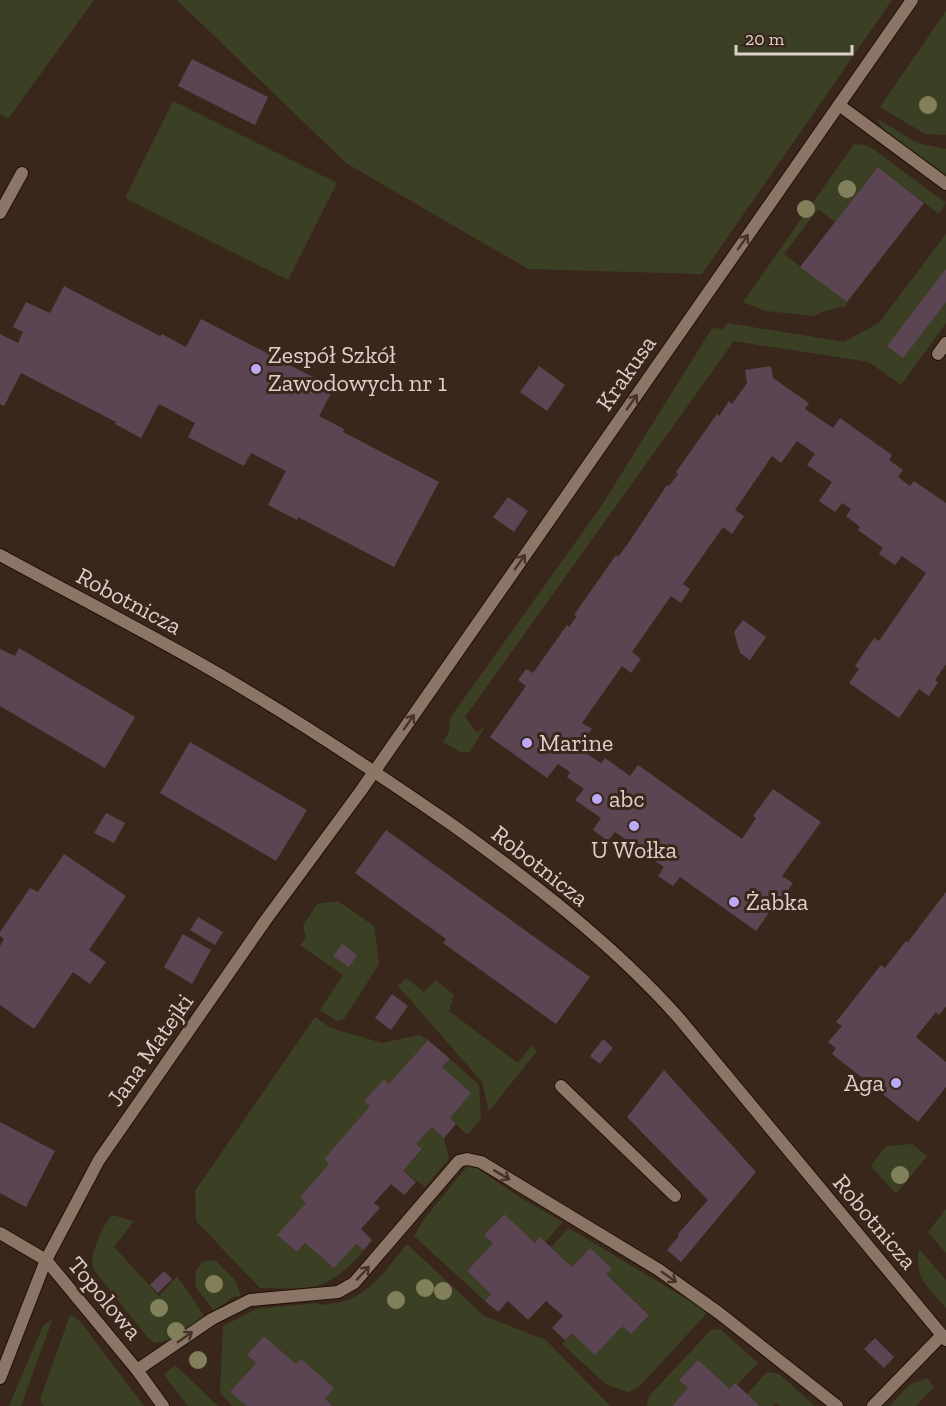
<svg xmlns="http://www.w3.org/2000/svg" width="946" height="1406" viewBox="0 0 946 1406" font-family="'Zilla Slab',serif">
<style>
.green{fill:#3b4025}
.building{fill:#5b4552}
.lines{fill:none;stroke-linecap:round;stroke-linejoin:round}
.lane-casing{stroke:#201005;stroke-width:14}
.street-casing{stroke:#201005;stroke-width:14}
.lane{stroke:#8b7566;stroke-width:12}
.street{stroke:#8b7566;stroke-width:12}
.tree{fill:#82805a}
.oneway{stroke:#463326}
.poi-dot{fill:#bbaaf6;stroke:#3a271b;stroke-width:2}
.labels{text-anchor:middle;stroke-width:6;stroke-linejoin:round;paint-order:stroke}
.poi-label{font-size:24px;fill:#dcd0c8;stroke:#3a271b;text-anchor:start}
.street-label{font-size:24px;fill:#dcd0c8;stroke:#3a271b}
</style>
<rect width="100%" height="100%" fill="#3a271b"/>
<!-- green -->
<g class="green">
<polygon points="0,0 94,0 8,119 0,114"/>
<polygon points="177,0 892,0 702,274 528,269 346,163"/>
<polygon points="946,11 946,135 925,134 880,107"/>
<polygon points="173,101 337,183 288,280 125,198"/>
<polygon points="876,118 917,143 946,149 946,176 883,129"/>
<polygon points="854,144 865,145 873,149 946,203 939,214 878,167 835,222 818,209 784,254 847,302 846,306 821,312 815,316 766,311 743,302"/>
<polygon points="946,234 946,323 901,385 869,362 734,341 465,717 477,733 486,725 470,752 460,752 443,742 449,732 450,718 602,505 712,328 723,329 728,323 844,342 879,323"/>
<polygon points="338,901 374,926 379,964 344,1019 337,1021 320,1010 343,975 300,945 306,937 303,926 317,904"/>
<polygon points="406,978 424,992 436,980 454,995 449,1011 518,1063 531,1046 537,1051 489,1111 482,1082 398,986"/>
<path d="M 315,1017 L 331,1028 L 382,1043 L 419,1035 L 428,1040 L 389,1084 L 384,1079 L 364,1101 L 370,1106 L 324,1159 L 329,1164 L 300,1197 L 306,1203 L 278,1235 L 297,1252 L 305,1243 L 334,1268 L 356,1244 L 364,1250 C 352,1265 334,1281 316,1286 C 302,1290 274,1288 260,1288 L 196,1221 L 195,1191 Z"/>
<polygon points="450,1059 479,1085 481,1119 467,1135 450,1118 442,1067"/>
<polygon points="432,1127 444,1138 449,1159 425,1187 403,1171 422,1150 416,1144"/>
<polygon points="912,1144 927,1156 896,1194 871,1166 886,1146"/>
<polygon points="470,1163 519,1197 563,1222 545,1242 540,1238 535,1243 503,1214 484,1235 493,1243 467,1271 491,1294 485,1301 414,1236 424,1219"/>
<polygon points="946,1209 946,1253 928,1232"/>
<path d="M 112,1215 L 134,1221 L 114,1247 L 159,1296 L 177,1276 L 205,1317 L 177,1339 L 155,1343 L 148,1338 L 94,1270 C 88,1257 102,1226 112,1215 Z"/>
<polygon points="569,1228 708,1312 639,1387 629,1392 607,1385 562,1344 572,1333 623,1325 631,1334 649,1314 606,1274 611,1269 590,1248 572,1267 551,1247"/>
<path d="M 407,1244 L 484,1316 L 546,1340 L 610,1406 L 333,1406 L 325,1399 L 333,1388 L 301,1359 L 296,1364 L 264,1336 L 247,1355 L 256,1363 L 231,1391 L 247,1406 L 233,1406 L 220,1393 L 223,1326 L 257,1309 L 317,1303 L 320,1305 C 329,1304 340,1303 348,1300 C 373,1291 391,1263 407,1244 Z"/>
<path d="M 919,1249 L 946,1280 L 946,1308 C 928,1286 914,1280 919,1249 Z"/>
<polygon points="215,1260 235,1280 241,1296 233,1297 214,1311 195,1286 196,1271 202,1262"/>
<polygon points="70,1315 79,1320 144,1406 44,1406 40,1400"/>
<polygon points="53,1318 21,1406 9,1406 43,1326"/>
<polygon points="720,1329 758,1363 737,1385 730,1389 698,1360 680,1379 688,1388 672,1406 647,1406 649,1396 711,1330"/>
<polygon points="175,1365 218,1406 188,1406 164,1375"/>
<polygon points="767,1372 779,1374 815,1406 780,1406 776,1403 773,1406 760,1406 747,1394"/>
<polygon points="927,1378 934,1387 916,1406 890,1406 909,1385"/>
</g>
<!-- building -->
<g class="building">
<polygon points="192,59 268,97 255,125 178,86"/>
<polygon points="878,167 924,203 847,302 800,267"/>
<polygon points="946,269 946,302 903,358 887,346"/>
<polygon points="64,286 160,336 162,334 186,347 201,319 334,388 319,416 344,429 343,432 439,482 394,567 298,517 297,520 268,505 286,471 251,453 244,466 188,437 195,423 159,404 141,438 115,424 116,422 21,373 4,406 0,404 0,334 18,343 23,332 13,327 26,302 50,313"/>
<polygon points="539,366 565,385 547,411 520,392"/>
<polygon points="771,366 773,378 809,403 805,409 833,428 840,418 892,455 889,460 903,470 898,477 910,486 914,481 946,503 946,664 935,680 938,682 929,696 919,689 899,718 849,683 859,669 855,666 874,638 879,641 926,573 902,556 895,565 879,554 883,548 858,530 860,527 846,516 851,509 842,503 835,512 819,501 832,482 807,465 815,454 797,441 781,463 772,456 735,510 744,516 732,534 723,527 683,584 690,589 681,603 671,596 632,652 641,659 631,673 622,666 582,723 592,729 582,743 588,747 584,752 601,763 605,758 630,776 638,765 742,839 756,818 753,816 773,789 821,822 782,876 793,883 782,899 780,897 756,931 680,877 673,886 658,876 664,867 654,860 648,860 626,845 625,839 615,832 608,841 593,830 601,818 575,800 584,789 567,777 570,772 558,764 547,778 490,737 526,686 518,680 526,669 533,673 567,625 569,627 577,616 574,615 616,555 618,557 627,545 667,485 669,486 678,474 676,472 717,414 719,416 729,401 732,404 747,383 745,370"/>
<polygon points="508,497 528,511 514,532 493,517"/>
<polygon points="743,620 766,637 750,660 740,653 734,632"/>
<polygon points="19,648 135,717 105,768 0,706 0,649 15,656"/>
<polygon points="190,742 307,810 276,861 160,793"/>
<polygon points="106,813 125,823 114,843 94,833"/>
<polygon points="386,830 590,977 556,1024 443,943 446,939 355,873"/>
<polygon points="64,854 126,896 89,950 106,962 90,984 73,972 34,1029 0,1005 0,946 4,939 0,936 0,932 30,888 38,892"/>
<polygon points="946,892 946,1006 939,1015 936,1012 916,1037 946,1062 946,1087 918,1122 832,1054 836,1048 828,1042 842,1026 836,1022 881,965 885,968 906,941 908,942"/>
<polygon points="198,917 223,932 215,945 190,930"/>
<polygon points="183,934 211,950 192,984 164,967"/>
<polygon points="342,944 357,955 349,967 333,956"/>
<polygon points="392,994 408,1006 391,1030 375,1018"/>
<polygon points="603,1039 613,1048 600,1064 590,1056"/>
<polygon points="428,1040 450,1059 442,1067 471,1093 450,1118 456,1124 444,1138 432,1127 416,1144 422,1149 403,1171 416,1182 404,1195 391,1184 374,1203 380,1208 361,1229 372,1240 364,1250 356,1244 334,1268 305,1243 297,1252 277,1235 306,1203 300,1197 329,1164 324,1159 370,1106 364,1101 384,1079 389,1084"/>
<polygon points="664,1070 756,1172 681,1262 667,1250 679,1236 678,1234 708,1200 627,1117"/>
<polygon points="0,1122 55,1151 26,1207 0,1193"/>
<polygon points="504,1214 535,1243 540,1237 572,1267 590,1248 612,1269 606,1274 649,1315 631,1334 623,1327 624,1324 595,1355 572,1333 565,1340 552,1328 563,1316 546,1301 528,1320 508,1301 498,1312 485,1301 491,1294 467,1271 493,1243 484,1235"/>
<polygon points="164,1271 172,1279 158,1293 150,1285"/>
<polygon points="264,1336 296,1364 301,1359 334,1388 325,1399 333,1406 247,1406 230,1392 256,1363 247,1355"/>
<polygon points="875,1338 894,1357 884,1368 864,1349"/>
<polygon points="698,1360 730,1389 735,1383 760,1406 672,1406 688,1388 679,1380"/>
</g>
<g class="lines">
<defs>
<g id="lane">
<polyline points="839,105 946,184"/>
<polyline points="0,213 22,173"/>
<polyline points="938,354 946,343"/>
<polyline points="561,1086 675,1196"/>
<polyline points="137,1370 212,1319 250,1300 338,1292 354,1283 459,1161 467,1159 481,1162 659,1270 719,1313 837,1406"/>
<polyline points="873,1406 942,1335"/>
</g>
<g id="street">
<path d="M 0,555 C 68,592 136,627 203,665 C 289,714 370,768 451,824 C 532,882 612,943 678,1017 L 946,1340"/>
<polyline points="0,1233 46,1260 137,1370 163,1406"/>
<polyline points="0,1378 46,1260 99,1160 265,921 360,792 912,0"/>
</g>
</defs>
<!-- lane casing -->
<use href="#lane" class="lane-casing"/>
<!-- street casing -->
<use href="#street" class="street-casing"/>
<!-- lane -->
<use href="#lane" class="lane"/>
<!-- street -->
<use href="#street" class="street"/>
</g>
<!-- trees -->
<g class="tree">
<circle cx="928" cy="105" r="9"/>
<circle cx="847" cy="189" r="9"/>
<circle cx="806" cy="209" r="9"/>
<circle cx="900" cy="1175" r="9"/>
<circle cx="214" cy="1284" r="9"/>
<circle cx="425" cy="1288" r="9"/>
<circle cx="443" cy="1291" r="9"/>
<circle cx="396" cy="1300" r="9"/>
<circle cx="159" cy="1308" r="9"/>
<circle cx="176" cy="1331" r="9"/>
<circle cx="198" cy="1360" r="9"/>
</g>
<!-- one-way arrows -->
<defs><path id="oneway-shaft" d="M-6 0H5M1.5-3L5.5 0L1.5 3" fill="none" stroke-width="1.6" stroke-linecap="round" stroke-linejoin="round" transform="scale(1.5)"/></defs>
<g class="oneway">
<use href="#oneway-shaft" transform="translate(743 242) rotate(-55)"/>
<use href="#oneway-shaft" transform="translate(632 402) rotate(-55)"/>
<use href="#oneway-shaft" transform="translate(520 562) rotate(-55)"/>
<use href="#oneway-shaft" transform="translate(409 722) rotate(-55)"/>
<use href="#oneway-shaft" transform="translate(502 1175) rotate(31)"/>
<use href="#oneway-shaft" transform="translate(363 1273) rotate(-47)"/>
<use href="#oneway-shaft" transform="translate(669 1277) rotate(35)"/>
<use href="#oneway-shaft" transform="translate(185 1337) rotate(-35)"/>
</g>
<!-- markers -->
<g class="poi-dot">
<circle cx="256" cy="369" r="6"/>
<circle cx="527" cy="743" r="6"/>
<circle cx="597" cy="799" r="6"/>
<circle cx="634" cy="826" r="6"/>
<circle cx="734" cy="902" r="6"/>
<circle cx="896" cy="1083" r="6"/>
</g>
<g class="labels">
<!-- poi labels -->
<g class="poi-label">
<text x="268" y="363">Zespół Szkół<tspan x="268" dy="28">Zawodowych nr 1</tspan></text>
<text x="539" y="751">Marine</text>
<text x="609" y="807">abc</text>
<text x="634" y="858" text-anchor="middle">U Wołka</text>
<text x="746" y="910">Żabka</text>
<text x="884" y="1091" text-anchor="end">Aga</text>
</g>
<!-- street labels -->
<g class="street-label">
<text transform="translate(626 373) rotate(-55)" y="8">Krakusa</text>
<text transform="translate(129 601) rotate(28)" y="8">Robotnicza</text>
<text transform="translate(540 866) rotate(38)" y="8">Robotnicza</text>
<text transform="translate(150 1050) rotate(-55)" y="8">Jana Matejki</text>
<text transform="translate(875 1222) rotate(50)" y="8">Robotnicza</text>
<text transform="translate(105 1298) rotate(50)" y="8">Topolowa</text>
</g>
</g>
<!-- scale -->
<path d="M736 45v9h116v-9" fill="none" stroke="#dcd0c8" stroke-width="3"/>
<text x="745" y="45" font-size="18" fill="#dcd0c8" stroke="#3a271b" stroke-width="4.5" paint-order="stroke">20 m</text>
</svg>
